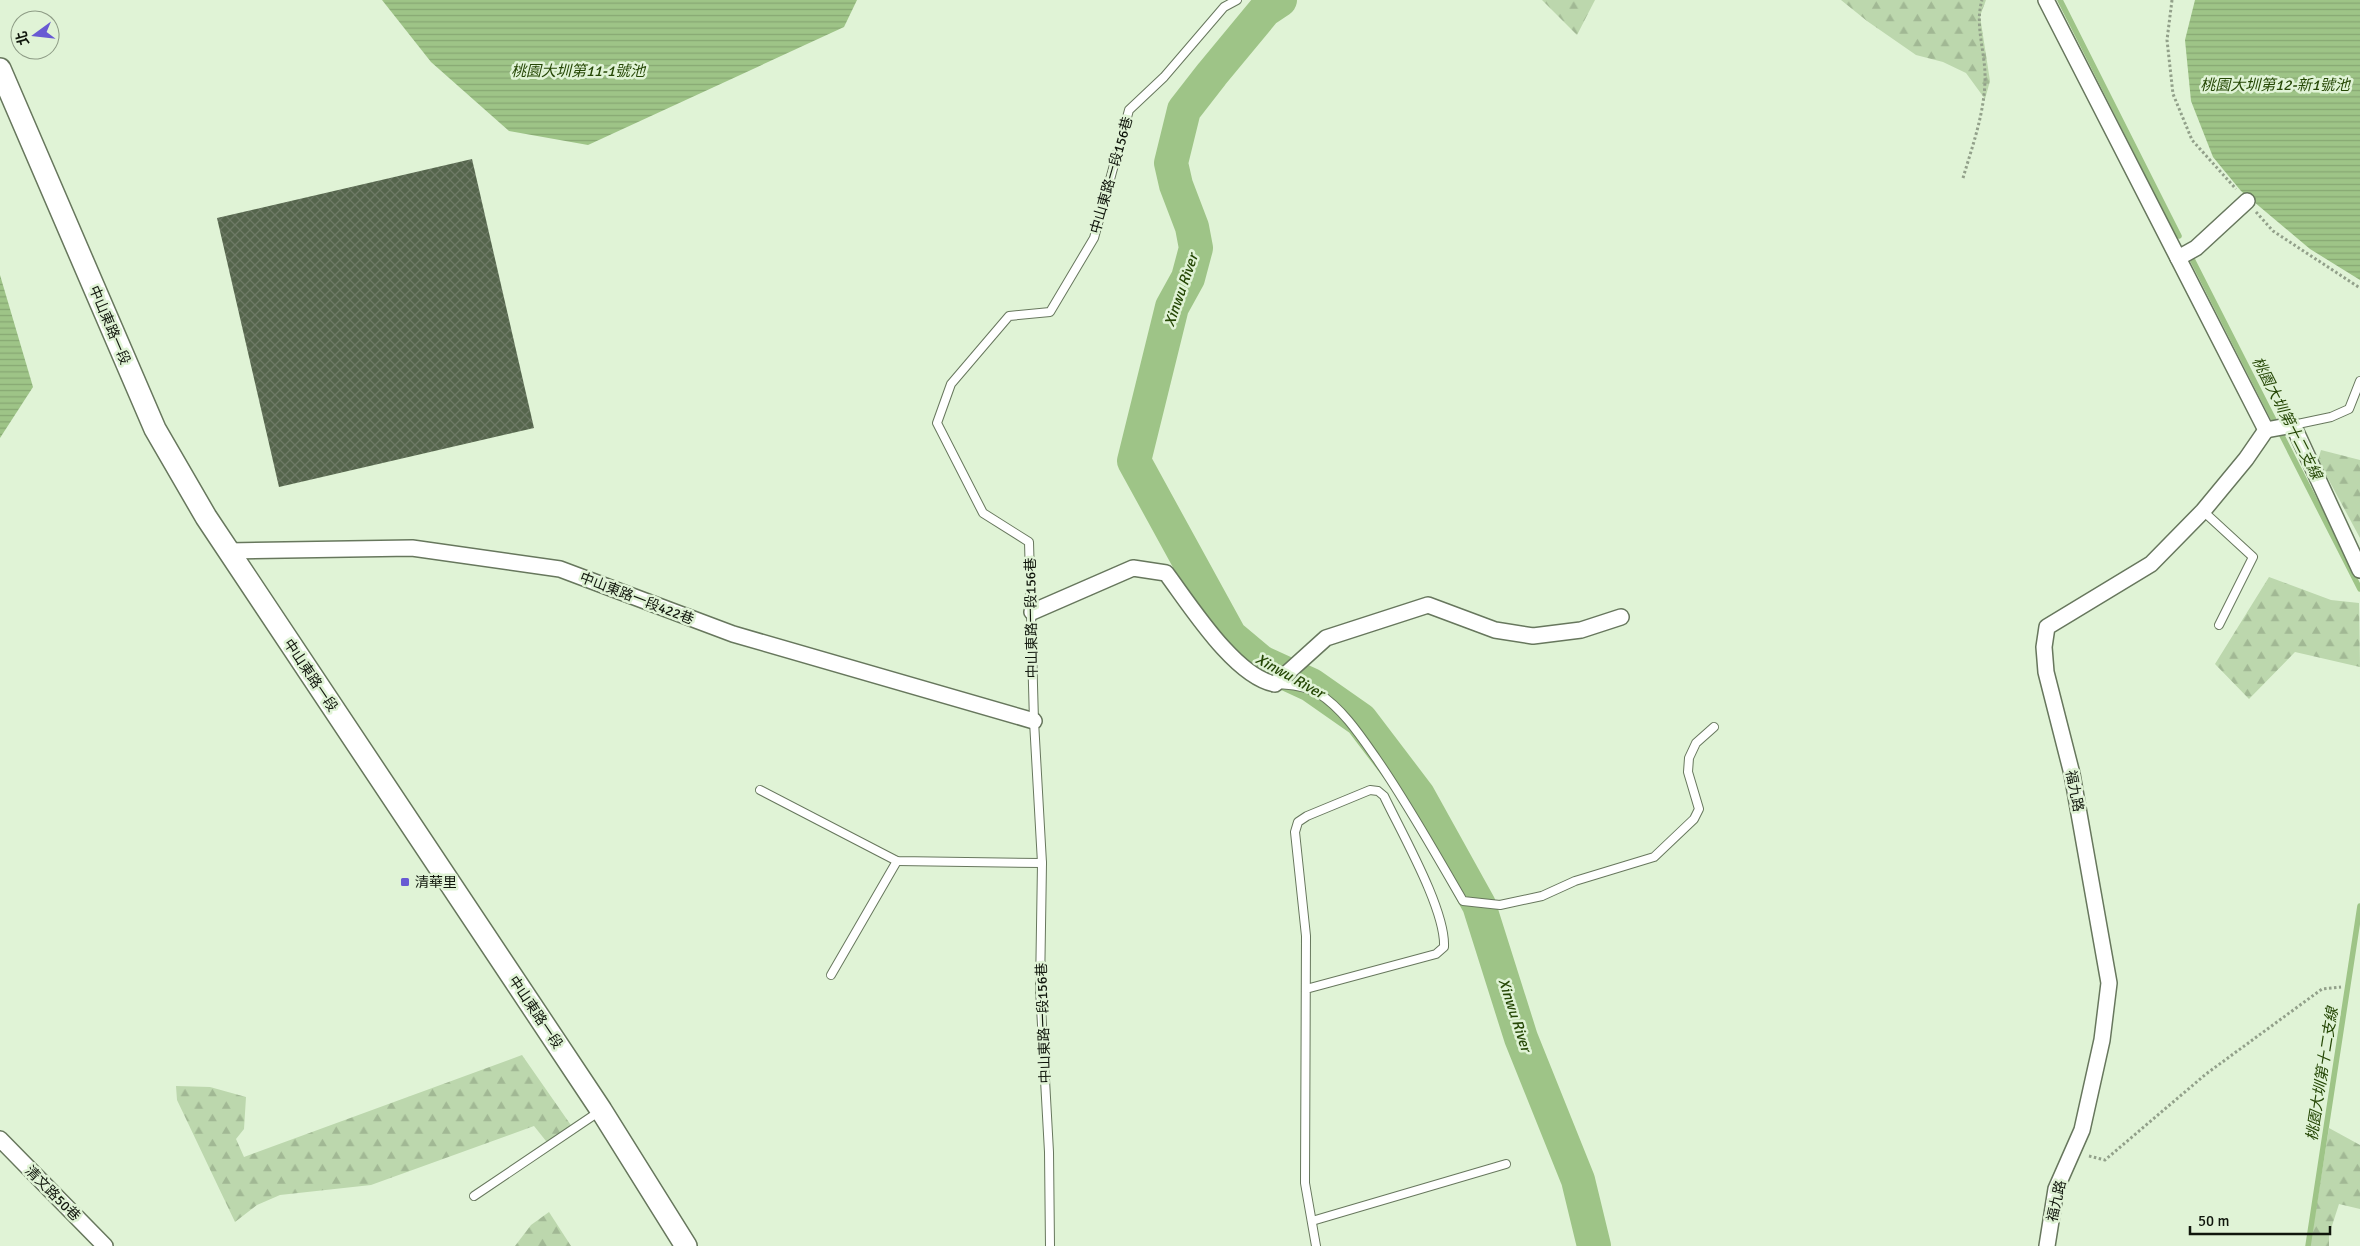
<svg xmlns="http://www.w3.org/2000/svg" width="2360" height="1246" viewBox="0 0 2360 1246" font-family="Signika,'Noto Sans TC',sans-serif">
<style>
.forest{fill:url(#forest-firs)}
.water{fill:url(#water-rules)}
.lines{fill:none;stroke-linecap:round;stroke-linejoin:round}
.stream{stroke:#9ec487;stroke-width:5.5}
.river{stroke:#9ec487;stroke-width:34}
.building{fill:url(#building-cross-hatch)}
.service-casing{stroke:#67775d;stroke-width:10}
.minor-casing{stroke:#67775d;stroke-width:18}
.secondary-casing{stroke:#67775d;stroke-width:24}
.path{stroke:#92a08a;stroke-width:3;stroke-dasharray:2.5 2.5;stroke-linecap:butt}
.service{stroke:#fff;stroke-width:8}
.minor{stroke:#fff;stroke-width:15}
.secondary{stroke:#fff;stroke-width:21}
.poi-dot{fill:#685ad3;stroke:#e0f3d6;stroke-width:2}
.labels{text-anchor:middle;stroke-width:5;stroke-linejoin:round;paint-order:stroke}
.street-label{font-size:14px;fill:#10160c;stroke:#e0f3d6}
.poi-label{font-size:14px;fill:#10160c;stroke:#e0f3d6;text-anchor:start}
.water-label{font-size:15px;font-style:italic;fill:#254705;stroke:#e0f3d6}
</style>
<defs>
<pattern id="forest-firs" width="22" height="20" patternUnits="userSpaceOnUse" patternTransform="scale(1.25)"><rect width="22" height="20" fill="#bcd7ad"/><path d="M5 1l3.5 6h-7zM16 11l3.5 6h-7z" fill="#a1b894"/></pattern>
<pattern id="water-rules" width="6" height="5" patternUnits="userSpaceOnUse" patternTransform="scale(1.25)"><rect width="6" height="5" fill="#9ec487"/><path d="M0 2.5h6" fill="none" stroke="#87a873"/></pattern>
<pattern id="building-cross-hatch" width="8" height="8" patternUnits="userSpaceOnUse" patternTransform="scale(1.25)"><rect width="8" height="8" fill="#55654c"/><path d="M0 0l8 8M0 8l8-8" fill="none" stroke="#6e7a66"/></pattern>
</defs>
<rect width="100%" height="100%" fill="#e0f3d6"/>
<!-- forest -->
<g class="forest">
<polygon points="1542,0 1595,0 1577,35"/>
<polygon points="1841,0 1986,0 1980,16 1990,81 1985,99 1966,73 1943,62 1916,55 1867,21"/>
<polygon points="2321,450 2360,460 2360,538 2318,460"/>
<polygon points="2269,577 2331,600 2359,603 2360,667 2295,652 2249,699 2215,664"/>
<polygon points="522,1055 575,1131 550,1146 534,1126 371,1185 280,1195 257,1205 235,1222 177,1100 176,1086 210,1087 246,1097 244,1129 236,1139 244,1157"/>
<polygon points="2329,1128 2360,1145 2360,1209 2339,1204 2329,1235 2329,1246 2310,1246"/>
<polygon points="549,1212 571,1246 515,1246 531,1225"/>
</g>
<!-- water -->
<g class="water">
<polygon points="382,0 857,0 844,27 588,145 509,131 431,62"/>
<polygon points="2195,0 2360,0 2360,280 2310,249 2241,191 2213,157 2191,101 2185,40"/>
<polygon points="0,275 33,387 0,438"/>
</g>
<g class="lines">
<!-- stream -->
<g class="stream">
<polyline points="2060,0 2179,236"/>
<polyline points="2191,257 2360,589"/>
<polyline points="2308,1246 2360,906"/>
</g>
<!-- river -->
<polyline class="river" points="1280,0 1265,10 1212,74 1184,110 1171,163 1176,185 1192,227 1196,248 1188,278 1172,307 1134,461 1230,636 1261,662 1311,685 1361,720 1418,795 1479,905 1521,1038 1578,1180 1594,1246"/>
</g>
<!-- building -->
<polygon class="building" points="472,159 534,428 279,487 217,218"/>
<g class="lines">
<defs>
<g id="service">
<polyline points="2293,425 2331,417 2349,409 2360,381"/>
<polyline points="2203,511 2253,557 2219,625"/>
<path d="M 1277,684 C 1291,685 1305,686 1318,693 C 1342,708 1360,735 1376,758 C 1408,804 1435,853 1463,901 L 1500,905 L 1542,896 L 1575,881 L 1654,857 L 1694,819 L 1699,809 L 1688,772 L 1689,758 L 1696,743 L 1714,727"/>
<polyline points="760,790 897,861 1042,863"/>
<polyline points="831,975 897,861"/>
<path d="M 1306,989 L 1436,954 L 1444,947 C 1446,910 1401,832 1384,796 L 1378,791 L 1370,790 L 1307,816 L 1298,822 L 1295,832 L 1306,936 L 1305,1183 L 1316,1246"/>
<polyline points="474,1196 600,1111"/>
<polyline points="1312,1221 1506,1164"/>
<polyline points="1050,1246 1049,1152 1040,989 1042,863 1034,721 1029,542 983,513 937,423 951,384 1009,316 1050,312 1094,238 1129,110 1164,77 1224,7 1237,0"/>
</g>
<g id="minor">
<polyline points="2046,0 2266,430"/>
<polyline points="2178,258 2196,248 2247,201"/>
<polyline points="2266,430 2293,425 2360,570"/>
<polyline points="228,551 412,548 560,569 733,634 1034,721"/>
<path d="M 1032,612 L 1133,568 L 1166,573 C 1190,605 1235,677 1275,684 L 1326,638 L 1428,605 L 1495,630 L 1533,636 L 1581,630 L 1621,617"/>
<polyline points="0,1139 105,1246"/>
<polyline points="2047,1246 2056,1189 2082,1130 2102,1040 2109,983 2072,774 2046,672 2044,647 2047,627 2151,564 2203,511 2246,459 2266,430"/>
</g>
<polyline id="secondary" points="0,69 155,429 206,517 601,1110 686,1246"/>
</defs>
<!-- service casing -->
<use href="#service" class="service-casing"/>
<!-- minor casing -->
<use href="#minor" class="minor-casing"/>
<!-- secondary casing -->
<use href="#secondary" class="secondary-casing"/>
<!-- path -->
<g class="path">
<polyline points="2172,0 2167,40 2173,94 2192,140 2236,189"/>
<path d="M 1963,178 C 1973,144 1986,109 1985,73 C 1984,48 1975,24 1982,0"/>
<polyline points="2256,212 2273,231 2360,288"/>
<polyline points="2089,1156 2105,1160 2206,1074 2322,989 2341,987"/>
</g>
<!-- service -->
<use href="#service" class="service"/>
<!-- minor -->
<use href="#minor" class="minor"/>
<!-- secondary -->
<use href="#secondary" class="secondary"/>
</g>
<!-- markers -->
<rect class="poi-dot" x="400" y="877" width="10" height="10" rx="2.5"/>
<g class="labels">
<!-- street labels -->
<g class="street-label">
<text transform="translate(1111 175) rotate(-74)" y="5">中山東路一段156巷</text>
<text transform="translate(110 325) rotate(67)" y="5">中山東路一段</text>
<text transform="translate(637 598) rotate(21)" y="5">中山東路一段422巷</text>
<text transform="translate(1031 618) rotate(-91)" y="5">中山東路一段156巷</text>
<text transform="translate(311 675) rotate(56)" y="5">中山東路一段</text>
<text transform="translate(2075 791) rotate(79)" y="5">福九路</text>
<text transform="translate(536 1012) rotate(56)" y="5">中山東路一段</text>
<text transform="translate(1043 1023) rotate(-92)" y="5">中山東路一段156巷</text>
<text transform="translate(53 1193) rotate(45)" y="5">清文路50巷</text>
<text transform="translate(2056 1201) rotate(-77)" y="5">福九路</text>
</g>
<!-- poi labels -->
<g class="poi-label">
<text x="415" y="887">清華里</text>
</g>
<!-- water labels -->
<g class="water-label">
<text x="578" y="76">桃園大圳第11-1號池</text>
<text x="2275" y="90">桃園大圳第12-新1號池</text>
<text transform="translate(1181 290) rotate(-71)" y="5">Xinwu River</text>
<text transform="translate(2287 418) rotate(63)" y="5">桃園大圳第十二支線</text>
<text transform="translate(1290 676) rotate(29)" y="5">Xinwu River</text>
<text transform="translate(1515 1015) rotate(72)" y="5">Xinwu River</text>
<text transform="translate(2322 1074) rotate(-81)" y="5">桃園大圳第十二支線</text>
</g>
</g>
<!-- north arrow -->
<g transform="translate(35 35) rotate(255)"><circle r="24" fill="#e0f3d6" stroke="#8d9b85"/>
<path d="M0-4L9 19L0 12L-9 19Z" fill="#685ad3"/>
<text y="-8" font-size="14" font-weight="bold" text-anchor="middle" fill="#10160c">北</text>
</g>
<!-- scale -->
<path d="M2190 1226v8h140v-8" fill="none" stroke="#10160c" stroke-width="2.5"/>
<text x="2198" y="1226" font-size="15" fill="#10160c" stroke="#e0f3d6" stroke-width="4" paint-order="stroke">50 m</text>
</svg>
